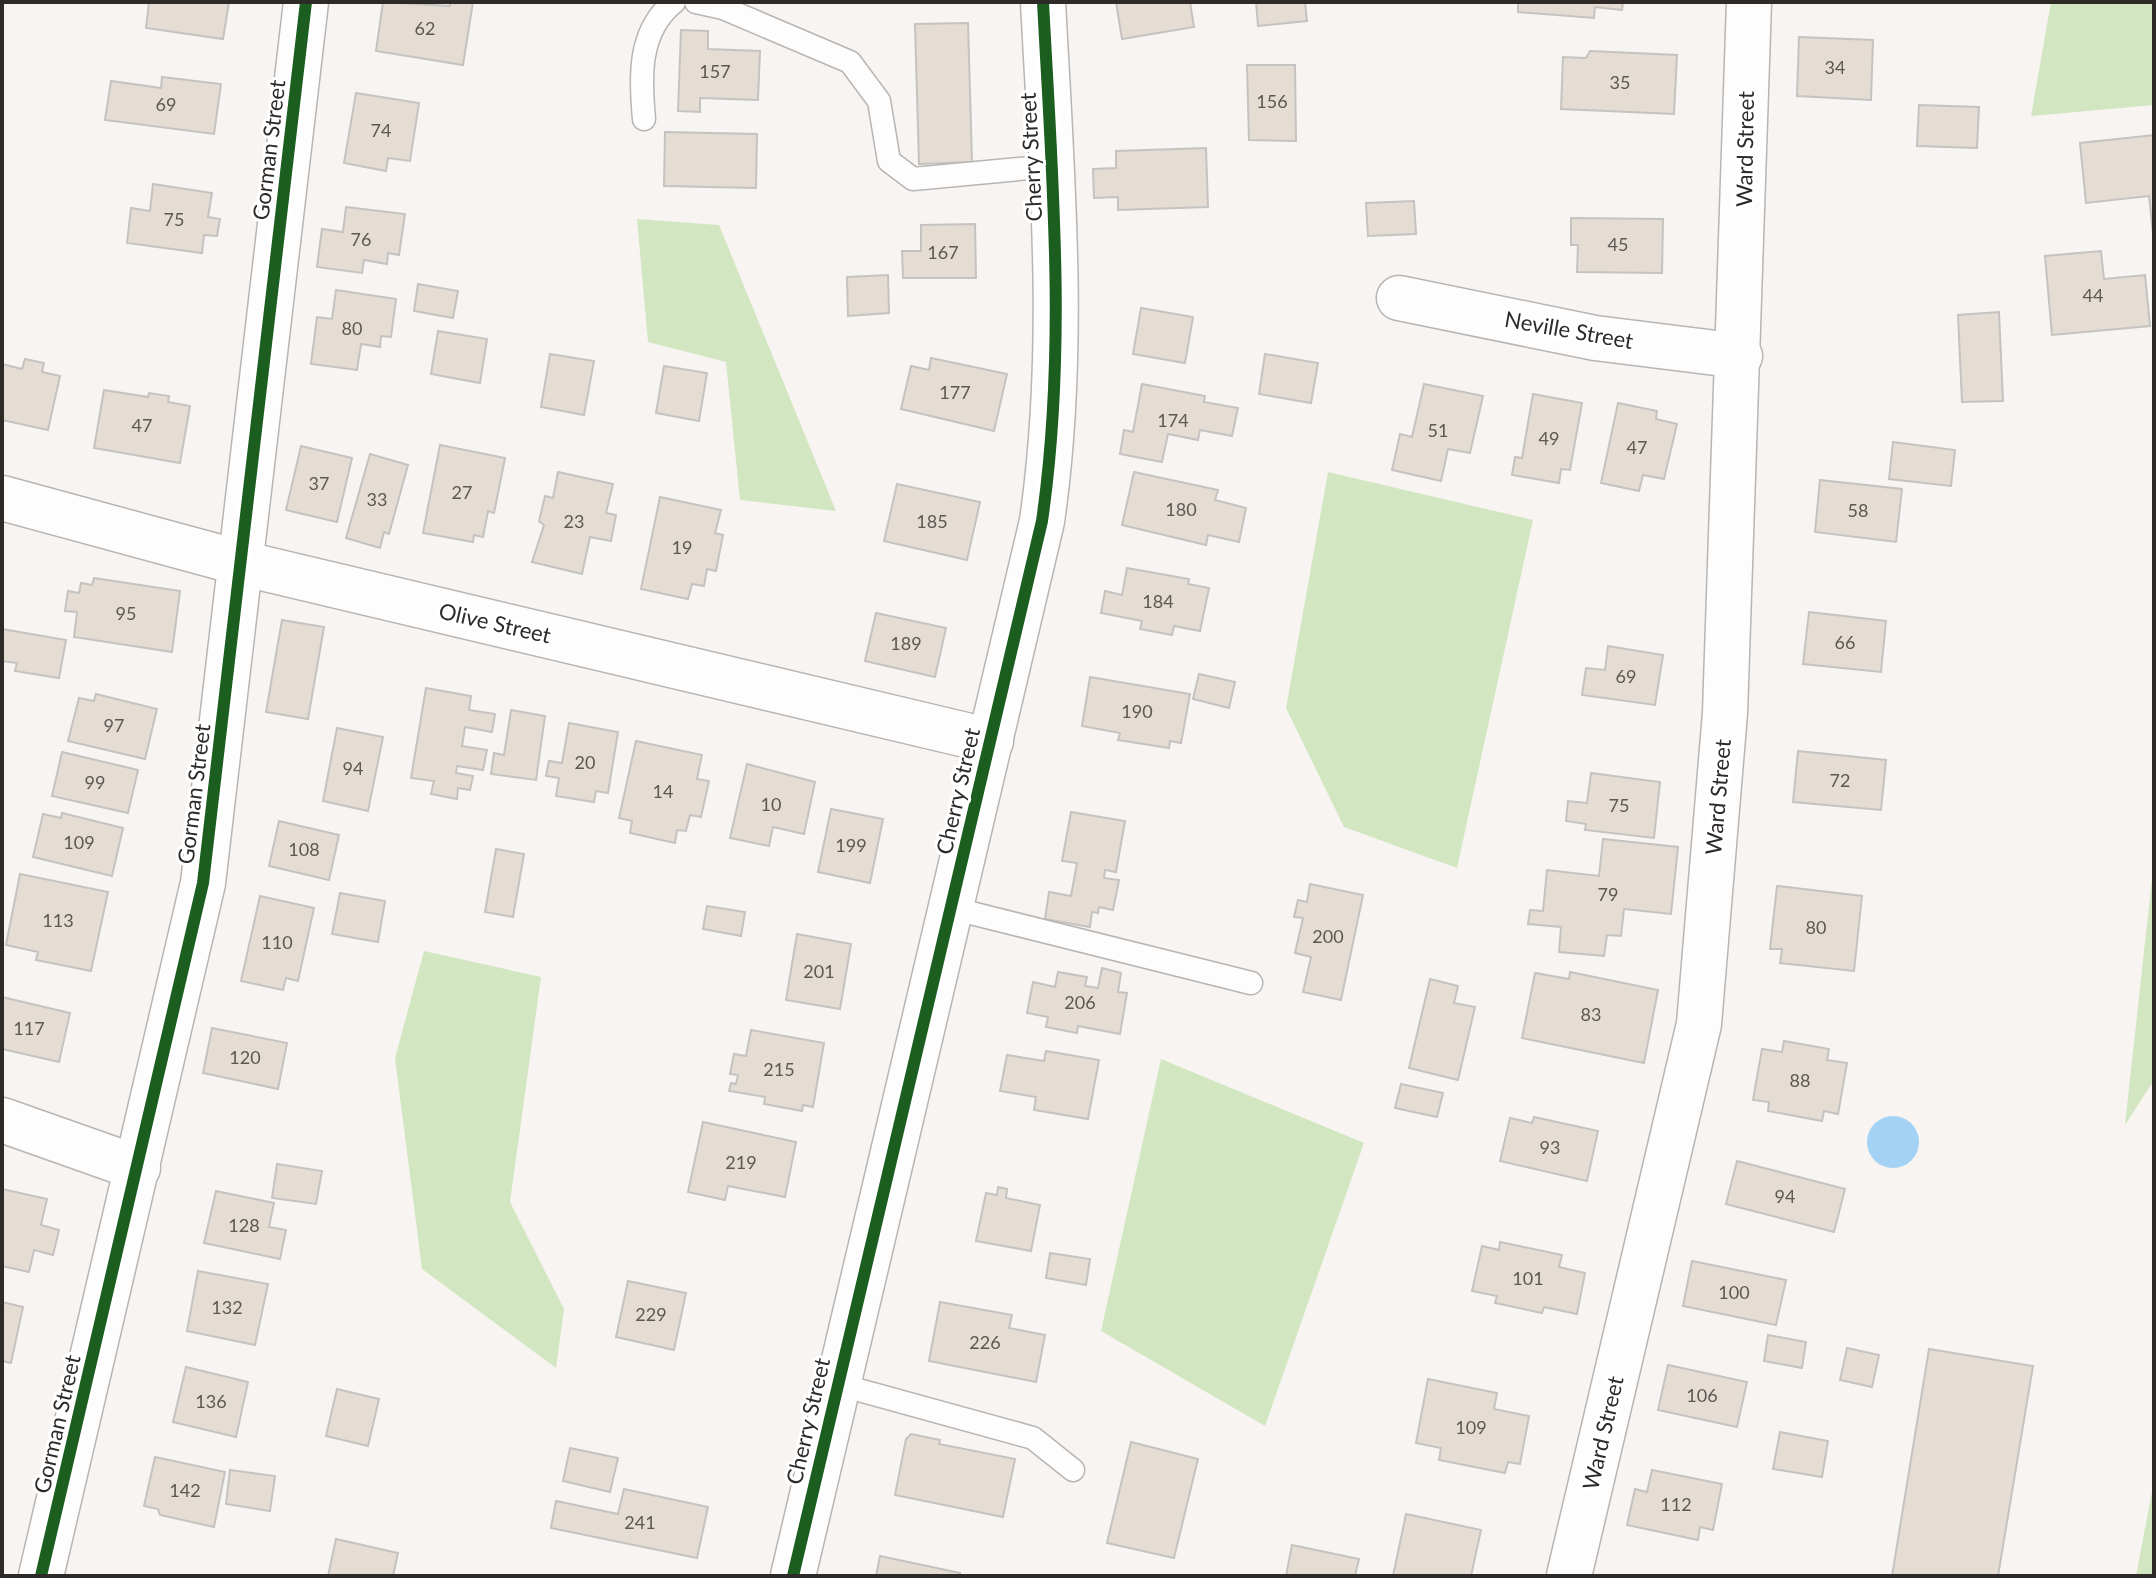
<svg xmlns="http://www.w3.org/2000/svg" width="2156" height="1578" viewBox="0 0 2156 1578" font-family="Lato,sans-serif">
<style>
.green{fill:#d2e7c1}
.water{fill:#a4d2f5}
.building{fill:#e5dcd3;stroke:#c5c3c1;stroke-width:2}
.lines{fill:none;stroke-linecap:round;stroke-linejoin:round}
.lane-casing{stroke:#b8b5b3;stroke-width:25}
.street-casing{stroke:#b8b5b3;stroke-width:47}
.lane{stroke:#fefdfd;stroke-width:22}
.street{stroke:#fefdfd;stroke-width:44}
.cycleway-casing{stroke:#fff;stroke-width:17}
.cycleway{stroke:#1b5e20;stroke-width:12}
.labels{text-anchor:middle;stroke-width:6;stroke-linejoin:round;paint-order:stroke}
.number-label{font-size:18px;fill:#5c5854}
.street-label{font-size:22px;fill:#2d2a28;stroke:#fff}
</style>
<rect width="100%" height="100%" fill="#f7f4f1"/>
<!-- green -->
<g class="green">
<polygon points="2051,2 2154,2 2154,105 2031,116"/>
<polygon points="637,219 719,225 836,511 740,500 726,362 648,342"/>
<polygon points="1328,472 1533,520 1457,868 1344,827 1286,708"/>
<polygon points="2154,860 2154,1080 2125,1125"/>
<polygon points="424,951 541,977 510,1202 564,1309 556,1368 422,1269 395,1058"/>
<polygon points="1161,1059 1364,1143 1265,1426 1101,1331"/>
<polygon points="2154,1481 2154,1576 2136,1576"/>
</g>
<!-- water -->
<circle class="water" cx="1893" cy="1142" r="26"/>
<!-- building -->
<g class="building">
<polygon points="149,2 229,2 223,39 146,28"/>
<polygon points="383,2 450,6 450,2 473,2 463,65 376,51"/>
<polygon points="1116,2 1190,2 1194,27 1122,39"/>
<polygon points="1256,2 1305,2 1307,21 1258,26"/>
<polygon points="1518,2 1623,2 1622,10 1595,7 1594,18 1518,12"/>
<polygon points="968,23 972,162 919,164 915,24"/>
<polygon points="681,30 708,31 708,49 760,51 758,100 700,98 700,112 678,111"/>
<polygon points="1799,37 1873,40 1871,100 1797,96"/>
<polygon points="1590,51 1677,55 1674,114 1561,109 1563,57 1586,58"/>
<polygon points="1247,65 1295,65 1296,141 1249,140"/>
<polygon points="162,77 221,84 214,134 105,120 111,81 161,88"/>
<polygon points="356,93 419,103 410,161 388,158 386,171 344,163"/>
<polygon points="1919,105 1979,107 1977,148 1917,146"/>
<polygon points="665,132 757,134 756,188 664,186"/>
<polygon points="2154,135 2154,243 2149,196 2086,203 2080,143"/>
<polygon points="1206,148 1208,207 1118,210 1118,197 1094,198 1093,169 1116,168 1116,151"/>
<polygon points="153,184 212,193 208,217 220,219 217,236 204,235 202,253 127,243 131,208 150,211"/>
<polygon points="1414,201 1416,234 1368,236 1366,203"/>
<polygon points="346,207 405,214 399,255 388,253 387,264 364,260 362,273 317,267 322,229 343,232"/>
<polygon points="1571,218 1663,219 1662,273 1577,272 1578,245 1571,245"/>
<polygon points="975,224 976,278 903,278 902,251 921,251 921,225"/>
<polygon points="2101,251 2104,279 2145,275 2150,326 2052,335 2045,256"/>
<polygon points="888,275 889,313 848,316 847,277"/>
<polygon points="418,284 458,291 453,318 414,311"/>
<polygon points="336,290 396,299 391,337 381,336 380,347 361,344 357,370 311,364 317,317 332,319"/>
<polygon points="1141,308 1193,317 1185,363 1133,354"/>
<polygon points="1999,312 2003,401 1962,402 1958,315"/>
<polygon points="438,331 487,339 480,383 431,374"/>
<polygon points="550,354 594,361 584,415 541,407"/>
<polygon points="1265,354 1318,363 1311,403 1259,394"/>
<polygon points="931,358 1007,374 994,431 901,409 911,366 929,370"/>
<polygon points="25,359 44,363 42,372 60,376 48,430 2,420 2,364 22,369"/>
<polygon points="664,366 707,373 699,421 656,413"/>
<polygon points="1142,384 1205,396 1204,402 1238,408 1232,436 1200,430 1198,440 1168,434 1162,462 1120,454 1124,430 1133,432"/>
<polygon points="1424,384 1483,396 1470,453 1448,449 1441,481 1392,470 1400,434 1412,437"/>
<polygon points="104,390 148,397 149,393 169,396 168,402 190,406 180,463 94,448"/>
<polygon points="1533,394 1582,403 1570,470 1561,469 1559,483 1512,475 1515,457 1522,458"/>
<polygon points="1618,403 1657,411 1656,419 1677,424 1664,479 1643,475 1639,491 1601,483"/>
<polygon points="1893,442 1955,450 1951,486 1889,479"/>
<polygon points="440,445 505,458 494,513 488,511 483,537 474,535 473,542 423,533"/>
<polygon points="301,446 352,458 337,522 286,510"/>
<polygon points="370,454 408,465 389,534 384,532 380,548 346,538"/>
<polygon points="558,472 613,484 606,513 616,515 611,541 590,537 582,574 532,562 544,525 539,521 545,496 553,498"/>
<polygon points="1134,472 1218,490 1215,500 1246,508 1239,542 1208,535 1206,545 1122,525"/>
<polygon points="1820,480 1902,489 1896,542 1815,532"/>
<polygon points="897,484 980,502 967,560 884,541"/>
<polygon points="660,497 721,510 715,533 723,535 716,571 707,569 704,586 692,584 688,599 641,589"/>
<polygon points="1127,568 1189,579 1188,584 1209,588 1200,631 1174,626 1172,635 1140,629 1142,621 1101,613 1105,591 1122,595"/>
<polygon points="94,578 180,591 172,652 74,637 77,612 65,611 68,591 79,593 81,583 92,585"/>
<polygon points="1809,612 1886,621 1881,672 1803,664"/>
<polygon points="876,613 946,628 935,677 865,661"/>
<polygon points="282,620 324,627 308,719 266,712"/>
<polygon points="2,629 66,640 59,678 15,671 17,663 2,661"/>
<polygon points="1608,646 1663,655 1655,705 1582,695 1586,668 1605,670"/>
<polygon points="1199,674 1235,682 1229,708 1193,699"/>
<polygon points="1090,677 1190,694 1181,743 1170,741 1169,748 1118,740 1120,733 1082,726"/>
<polygon points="426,688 471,696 469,710 495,714 492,732 465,727 462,746 487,750 483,770 457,766 456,773 473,776 470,790 458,788 457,799 431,794 434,781 411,778"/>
<polygon points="96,694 157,709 145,759 68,741 79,698 94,701"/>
<polygon points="511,710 545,716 536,780 491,774 494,753 504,755"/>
<polygon points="569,723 618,732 608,793 596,791 594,802 556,796 559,778 546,776 549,761 562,763"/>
<polygon points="337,728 383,737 368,811 323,801"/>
<polygon points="636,741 702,755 697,779 709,781 701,817 690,815 686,831 677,830 675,843 630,833 632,821 619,818"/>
<polygon points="1798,751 1886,760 1881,810 1793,802"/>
<polygon points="62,752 138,770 128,813 52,796"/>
<polygon points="747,764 815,782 804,834 773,827 769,846 730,838"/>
<polygon points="1591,773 1660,782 1654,838 1585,830 1586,824 1566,821 1568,801 1587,803"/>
<polygon points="831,809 883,819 870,883 818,872"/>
<polygon points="1071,812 1125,821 1116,872 1105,870 1104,878 1119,880 1113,910 1099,907 1098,913 1092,912 1090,927 1045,919 1049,892 1071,896 1077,863 1062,861"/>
<polygon points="62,813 123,828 112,876 33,857 43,814 61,818"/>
<polygon points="279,821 339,835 329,880 269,866"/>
<polygon points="1603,839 1678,847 1671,914 1624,909 1621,936 1607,935 1604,956 1559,952 1561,927 1528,924 1530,910 1543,911 1547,870 1599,876"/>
<polygon points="496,849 524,854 513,917 485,912"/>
<polygon points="20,874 108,892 91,971 36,960 38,952 6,945"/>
<polygon points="1310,884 1363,895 1341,1000 1303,992 1311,957 1295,953 1303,918 1294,917 1298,900 1307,902"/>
<polygon points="1777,886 1862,896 1854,971 1780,963 1782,949 1770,949"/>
<polygon points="340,893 385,901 378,942 332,934"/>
<polygon points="260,896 314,908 298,981 286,978 283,990 241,981"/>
<polygon points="707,906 745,912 741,936 703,929"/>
<polygon points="797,934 851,944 840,1009 786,1000"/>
<polygon points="1102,968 1121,973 1118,992 1127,993 1120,1034 1078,1026 1077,1033 1046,1027 1048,1017 1027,1013 1033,982 1055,987 1058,972 1087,977 1085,986 1098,988"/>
<polygon points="1570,972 1658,990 1644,1063 1522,1038 1535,973 1569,979"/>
<polygon points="1430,979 1458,986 1454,1003 1475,1007 1458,1080 1409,1068"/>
<polygon points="2,997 70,1013 59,1062 2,1049"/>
<polygon points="212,1028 287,1043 278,1089 203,1073"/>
<polygon points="751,1030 824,1043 813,1107 803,1105 802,1111 764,1104 765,1097 729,1091 731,1083 736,1084 738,1075 730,1074 734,1054 746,1056"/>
<polygon points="1784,1041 1829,1049 1827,1060 1847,1063 1838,1114 1824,1111 1822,1121 1768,1111 1769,1102 1753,1100 1762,1049 1782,1052"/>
<polygon points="1046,1051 1099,1060 1088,1119 1034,1110 1036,1097 1000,1091 1007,1055 1044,1061"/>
<polygon points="1401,1084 1443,1093 1437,1117 1395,1108"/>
<polygon points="1534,1117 1598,1131 1587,1181 1500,1161 1510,1118 1532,1123"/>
<polygon points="703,1122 796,1142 785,1197 728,1186 725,1200 688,1192"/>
<polygon points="1737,1161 1845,1189 1834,1232 1726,1204"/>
<polygon points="277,1164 322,1171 316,1204 272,1198"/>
<polygon points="998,1187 1007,1189 1006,1198 1040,1205 1031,1251 976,1241 986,1193 997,1195"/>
<polygon points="2,1189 47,1199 41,1225 59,1230 53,1255 34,1250 29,1272 2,1266"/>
<polygon points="216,1191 274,1203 269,1227 286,1230 280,1259 204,1243"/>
<polygon points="1500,1242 1562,1255 1559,1267 1585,1273 1577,1314 1544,1307 1542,1313 1495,1303 1497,1296 1472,1291 1482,1246 1499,1250"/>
<polygon points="1050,1253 1090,1259 1086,1285 1046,1278"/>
<polygon points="1692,1261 1786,1280 1776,1325 1683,1306"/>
<polygon points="198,1271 268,1284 255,1345 187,1331"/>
<polygon points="628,1281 686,1293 674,1350 616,1337"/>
<polygon points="2,1302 23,1307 11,1363 2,1361"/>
<polygon points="940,1302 1012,1315 1009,1328 1045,1335 1036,1382 929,1361"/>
<polygon points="1768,1335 1806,1342 1802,1368 1764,1361"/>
<polygon points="1847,1348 1879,1355 1872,1387 1840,1380"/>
<polygon points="1929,1349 2033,1366 1998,1576 1892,1576"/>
<polygon points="1668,1365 1747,1382 1737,1427 1658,1410"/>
<polygon points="186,1367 248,1382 236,1437 173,1422"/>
<polygon points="1428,1379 1497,1393 1494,1409 1529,1416 1520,1464 1508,1462 1505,1473 1439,1460 1441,1448 1416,1443"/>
<polygon points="337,1389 379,1399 368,1446 326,1436"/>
<polygon points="1780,1432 1828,1441 1822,1477 1773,1469"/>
<polygon points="911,1434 940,1440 939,1444 1015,1459 1003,1517 895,1495 906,1439"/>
<polygon points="1131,1442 1198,1459 1174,1558 1107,1543"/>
<polygon points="570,1448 618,1458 610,1492 563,1481"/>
<polygon points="155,1457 225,1472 214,1527 160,1515 158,1509 144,1506"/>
<polygon points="230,1470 275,1476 270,1511 226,1504"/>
<polygon points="1652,1470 1722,1484 1713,1530 1700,1527 1698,1540 1627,1525 1635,1489 1647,1492"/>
<polygon points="624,1489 708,1507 697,1558 551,1528 556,1501 618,1514"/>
<polygon points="1406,1514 1481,1530 1471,1576 1393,1576"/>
<polygon points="336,1539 398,1553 393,1576 328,1576"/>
<polygon points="1292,1545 1359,1559 1355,1576 1286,1576"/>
<polygon points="880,1556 960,1573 959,1576 876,1576"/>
</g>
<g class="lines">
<defs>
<g id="lane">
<polyline points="696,2 723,8 850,62 879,101 889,161 913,179 1051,166"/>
<path d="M 644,119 C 640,77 638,31 674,2"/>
<polyline points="951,908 1251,983"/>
<polyline points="837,1384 1033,1438 1073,1470"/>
</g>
<g id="street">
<polyline points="1399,298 1595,338 1740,356"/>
<polyline points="2,498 241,563 991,741"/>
<polyline points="2,1120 138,1168"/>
<polyline points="41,1576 203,883 306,2"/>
<path d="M 793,1576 L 1042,521 C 1067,348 1052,175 1043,2"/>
<polyline points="1569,1576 1699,1024 1725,713 1749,2"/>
</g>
</defs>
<!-- lane casing -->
<use href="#lane" class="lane-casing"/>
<!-- street casing -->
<use href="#street" class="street-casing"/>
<!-- lane -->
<use href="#lane" class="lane"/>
<!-- street -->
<use href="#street" class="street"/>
<defs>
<g id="cycleway">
<polyline points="41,1576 203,883 306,2"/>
<path d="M 793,1576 L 1042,521 C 1067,348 1052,175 1043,2"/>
</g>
</defs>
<!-- cycleway casing -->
<use href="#cycleway" class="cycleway-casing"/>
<!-- cycleway -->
<use href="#cycleway" class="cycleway"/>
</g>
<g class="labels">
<!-- number labels -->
<g class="number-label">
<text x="425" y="35">62</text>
<text x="1835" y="74">34</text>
<text x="715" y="78">157</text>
<text x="1620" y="89">35</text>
<text x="1272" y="108">156</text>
<text x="166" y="111">69</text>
<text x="381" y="137">74</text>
<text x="174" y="226">75</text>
<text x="361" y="246">76</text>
<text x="1618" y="251">45</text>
<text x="943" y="259">167</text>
<text x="2093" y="302">44</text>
<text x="352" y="335">80</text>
<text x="955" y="399">177</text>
<text x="1173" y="427">174</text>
<text x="142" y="432">47</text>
<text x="1438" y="437">51</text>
<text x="1549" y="445">49</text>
<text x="1637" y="454">47</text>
<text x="319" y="490">37</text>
<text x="462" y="499">27</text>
<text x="377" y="506">33</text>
<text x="1181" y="516">180</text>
<text x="1858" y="517">58</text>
<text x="574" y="528">23</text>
<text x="932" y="528">185</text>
<text x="682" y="554">19</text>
<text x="1158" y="608">184</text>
<text x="126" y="620">95</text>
<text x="1845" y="649">66</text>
<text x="906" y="650">189</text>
<text x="1626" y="683">69</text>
<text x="1137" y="718">190</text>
<text x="114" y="732">97</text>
<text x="585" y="769">20</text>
<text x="353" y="775">94</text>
<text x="1840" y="787">72</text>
<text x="95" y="789">99</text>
<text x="663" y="798">14</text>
<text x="771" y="811">10</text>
<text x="1619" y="812">75</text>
<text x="79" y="849">109</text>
<text x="851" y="852">199</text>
<text x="304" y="856">108</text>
<text x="1608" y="901">79</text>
<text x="58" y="927">113</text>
<text x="1816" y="934">80</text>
<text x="1328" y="943">200</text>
<text x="277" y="949">110</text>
<text x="819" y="978">201</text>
<text x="1080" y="1009">206</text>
<text x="1591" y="1021">83</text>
<text x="29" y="1035">117</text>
<text x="245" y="1064">120</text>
<text x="779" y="1076">215</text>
<text x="1800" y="1087">88</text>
<text x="1550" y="1154">93</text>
<text x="741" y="1169">219</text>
<text x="1785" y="1203">94</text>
<text x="244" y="1232">128</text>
<text x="1528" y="1285">101</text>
<text x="1734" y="1299">100</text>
<text x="227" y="1314">132</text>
<text x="651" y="1321">229</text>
<text x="985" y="1349">226</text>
<text x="1702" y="1402">106</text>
<text x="211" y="1408">136</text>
<text x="1471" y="1434">109</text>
<text x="185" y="1497">142</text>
<text x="1676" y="1511">112</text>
<text x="640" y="1529">241</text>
</g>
<!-- street labels -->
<g class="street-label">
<text transform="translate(1745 149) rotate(-89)" y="8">Ward Street</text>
<text transform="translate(269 150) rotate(-83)" y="8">Gorman Street</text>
<text transform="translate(1031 157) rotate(-93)" y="8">Cherry Street</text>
<text transform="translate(1569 330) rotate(10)" y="8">Neville Street</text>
<text transform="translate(495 623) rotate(13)" y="8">Olive Street</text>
<text transform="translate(958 791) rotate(-77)" y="8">Cherry Street</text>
<text transform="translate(194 794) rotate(-83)" y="8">Gorman Street</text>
<text transform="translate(1718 797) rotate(-85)" y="8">Ward Street</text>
<text transform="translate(808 1421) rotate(-77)" y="8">Cherry Street</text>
<text transform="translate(57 1424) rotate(-77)" y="8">Gorman Street</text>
<text transform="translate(1603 1433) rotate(-77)" y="8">Ward Street</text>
</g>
</g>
<!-- border -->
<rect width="2156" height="1578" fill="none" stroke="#2d2a28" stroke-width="8"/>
</svg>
